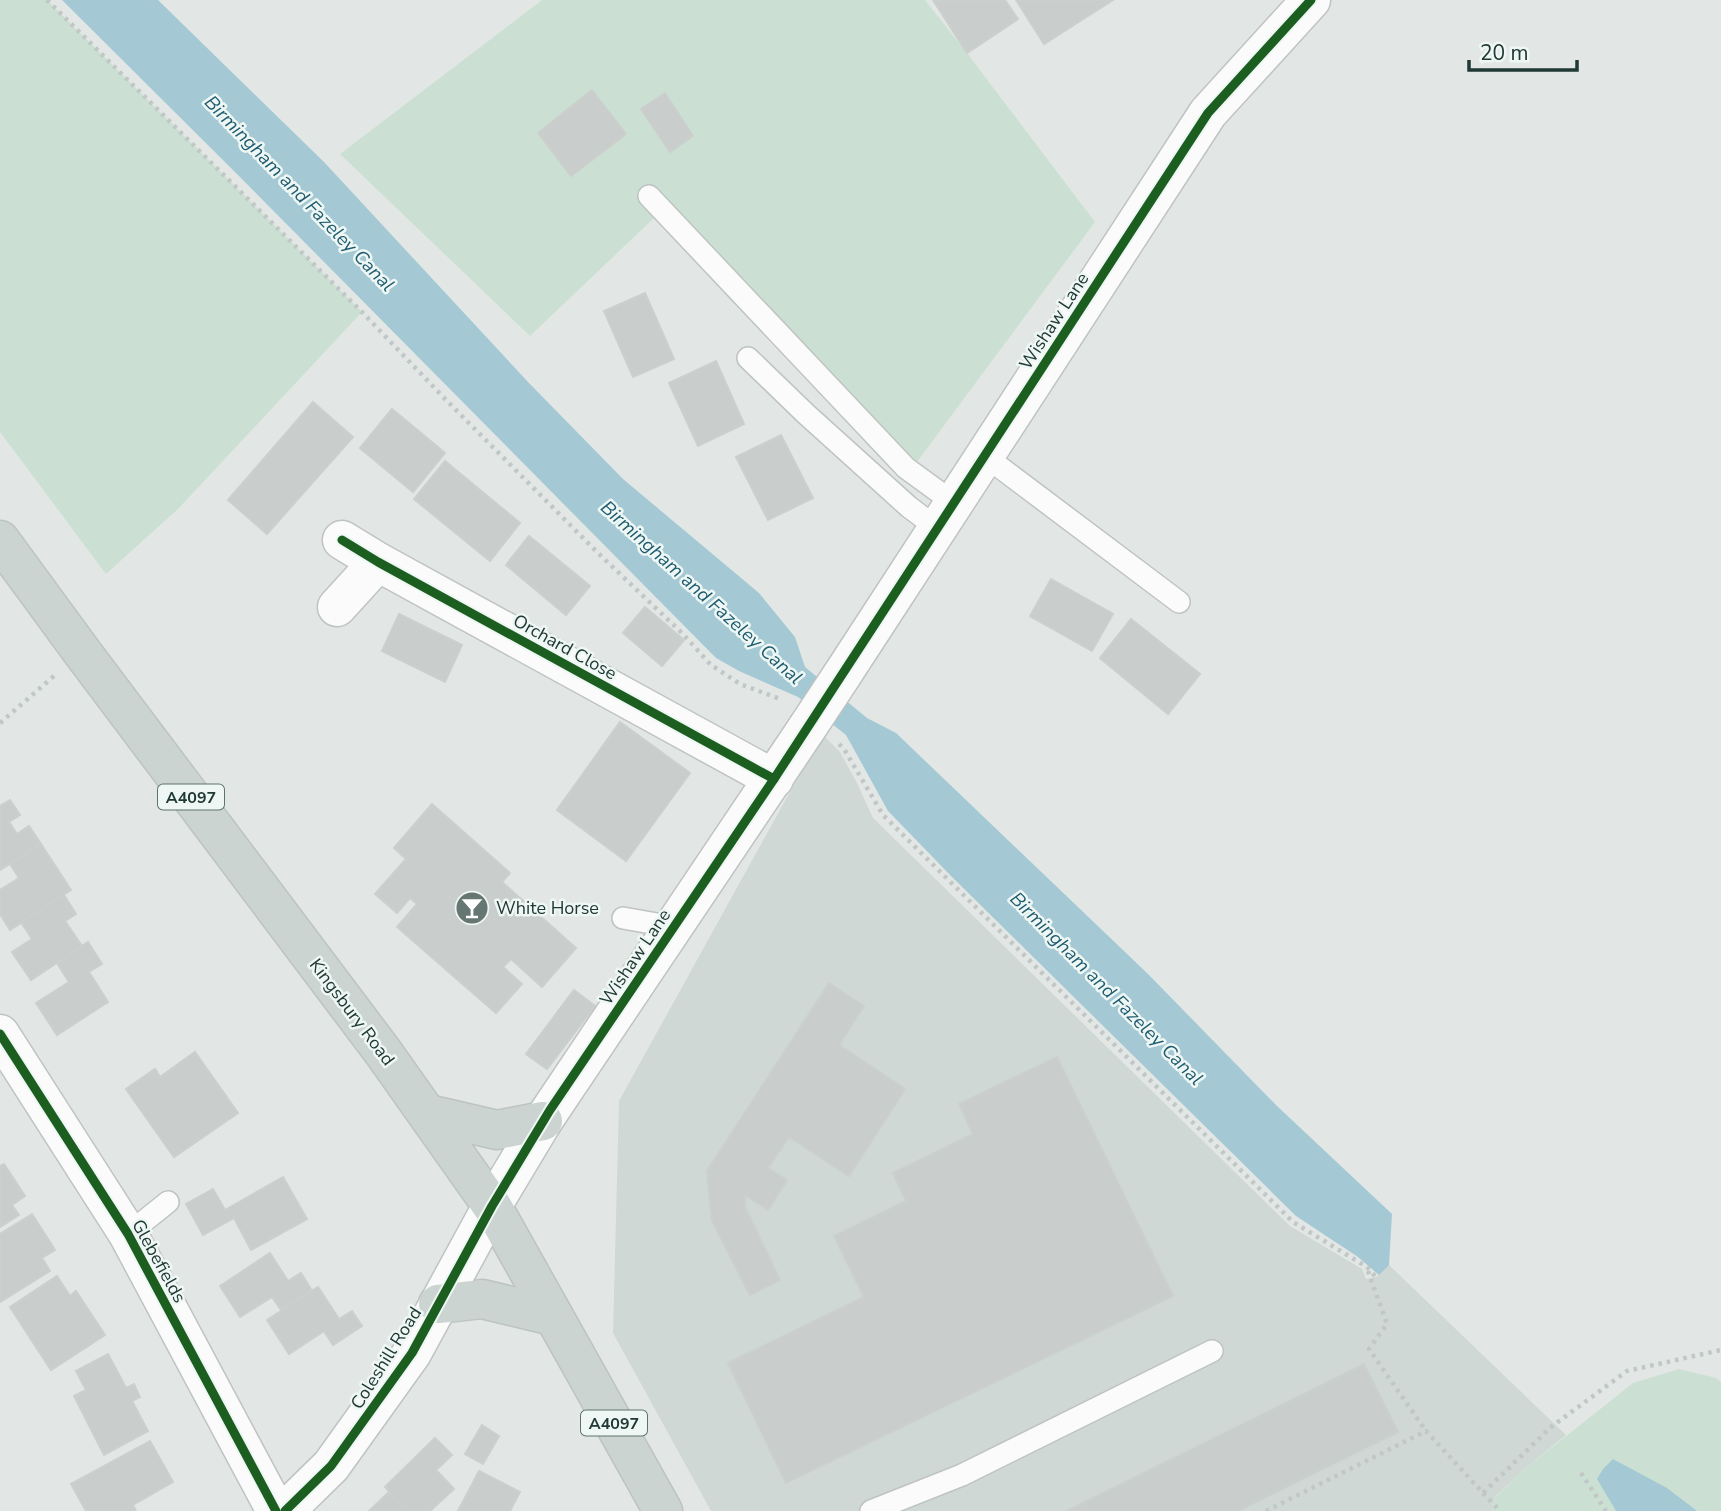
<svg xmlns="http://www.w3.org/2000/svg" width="1721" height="1511" viewBox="0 0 1721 1511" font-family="'Nunito Sans',sans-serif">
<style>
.built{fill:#cfd8d5}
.green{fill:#cbe0d3}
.water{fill:#a4c9d4}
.building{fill:#c9cecc;stroke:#cbd0ce;stroke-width:2}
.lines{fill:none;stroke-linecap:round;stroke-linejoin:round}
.lane-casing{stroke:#bfc4c2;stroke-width:24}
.street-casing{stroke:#bfc4c2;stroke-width:41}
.primary-casing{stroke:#bcc3c2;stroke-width:41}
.path{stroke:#c0c7c6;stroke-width:4.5;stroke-dasharray:3.5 5;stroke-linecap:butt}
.lane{stroke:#fbfbfb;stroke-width:21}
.street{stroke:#fbfbfb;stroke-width:38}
.primary{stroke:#ccd4d2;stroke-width:38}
.street-bridge-casing{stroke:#bfc4c2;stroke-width:41;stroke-linecap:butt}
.street-bridge{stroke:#fbfbfb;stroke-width:38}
.cycleway-casing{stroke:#eff7f4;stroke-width:13}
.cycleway{stroke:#1b5e20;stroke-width:9}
.labels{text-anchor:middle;stroke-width:5;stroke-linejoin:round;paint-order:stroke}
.shield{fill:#eff7f4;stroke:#5f726e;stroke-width:2}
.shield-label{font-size:16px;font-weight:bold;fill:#213935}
.street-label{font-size:18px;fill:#213935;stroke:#eff7f4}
.poi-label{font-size:18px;fill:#213935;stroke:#eff7f4;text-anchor:start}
.water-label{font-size:19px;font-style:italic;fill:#1e5c71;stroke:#eff7f4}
</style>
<rect width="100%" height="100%" fill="#e2e7e5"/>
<!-- built -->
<polygon class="built" points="822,734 840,752 857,783 873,818 1290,1226 1362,1269 1366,1279 1376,1277 1389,1265 1566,1435 1521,1472 1495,1497 1492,1511 711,1511 613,1333 619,1101"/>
<!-- green -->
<g class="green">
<polygon points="0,0 47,0 362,312 178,509 106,574 0,432"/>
<polygon points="542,0 925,0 967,53 1095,222 911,470 654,218 530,336 340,154"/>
<polygon points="1679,1369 1716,1378 1721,1382 1721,1511 1492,1511 1495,1498 1521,1472 1633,1383"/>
</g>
<!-- water -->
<g class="water">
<polygon points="62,0 158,0 324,162 528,382 623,479 759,593 795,637 805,667 867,718 896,733 1148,974 1277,1106 1392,1214 1389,1265 1379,1275 1358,1257 1296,1216 952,877 888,811 846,735 798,697 739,671 716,658 236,173"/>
<polygon points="1613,1459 1667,1488 1697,1511 1616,1511 1597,1479 1603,1469"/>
</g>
<!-- building -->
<g class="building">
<polygon points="933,0 1005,0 1018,19 967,53"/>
<polygon points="1016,0 1113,0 1044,44"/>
<polygon points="592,90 626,134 571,176 538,133"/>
<polygon points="665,93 693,136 670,152 641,109"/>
<polygon points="645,293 674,359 633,377 604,311"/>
<polygon points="716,361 744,424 698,446 669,383"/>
<polygon points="313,402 353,437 267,534 228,500"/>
<polygon points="392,409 445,453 413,492 360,448"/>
<polygon points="781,435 813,498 768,520 736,457"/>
<polygon points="445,461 520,523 490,561 414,499"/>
<polygon points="529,536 590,586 566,615 506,565"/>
<polygon points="1051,579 1113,614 1092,651 1030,616"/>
<polygon points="645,607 684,640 662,666 623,633"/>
<polygon points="399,614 462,645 445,682 382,651"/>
<polygon points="1131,619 1200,674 1168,714 1100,658"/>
<polygon points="620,722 690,773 626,861 557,810"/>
<polygon points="10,800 20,815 9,822 17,834 29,826 41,844 0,870 0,806"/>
<polygon points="432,804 510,873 502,882 576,948 542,987 511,959 503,967 522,984 496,1013 397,927 417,904 410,898 397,913 375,894 406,859 394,848"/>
<polygon points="41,844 71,890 10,930 0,914 0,890 19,878 10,864"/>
<polygon points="64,895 76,914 65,921 82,946 31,980 12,952 32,939 21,922"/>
<polygon points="88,942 102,964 89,972 108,1002 57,1035 36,1003 69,982 57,963"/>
<polygon points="829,983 864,1006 839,1045 905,1089 849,1176 789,1137 768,1168 787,1180 768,1210 745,1195 745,1207 780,1280 750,1295 712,1221 707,1171"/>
<polygon points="574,990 595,1006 547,1069 526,1054"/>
<polygon points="195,1052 238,1113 174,1157 126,1089 155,1069 160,1077"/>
<polygon points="1057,1057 1173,1296 786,1483 728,1363 864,1297 834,1236 906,1201 893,1173 973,1134 959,1104"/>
<polygon points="4,1164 25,1196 12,1205 19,1215 0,1227 0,1166"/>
<polygon points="283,1177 307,1219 251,1250 234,1218 203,1235 186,1204 213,1189 225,1210"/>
<polygon points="32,1214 55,1250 42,1258 50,1271 0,1302 0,1234"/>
<polygon points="270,1253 288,1281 301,1273 312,1291 281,1310 272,1297 240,1317 220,1286"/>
<polygon points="57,1276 70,1296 76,1291 105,1335 51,1370 10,1307"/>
<polygon points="318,1287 339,1319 352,1311 362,1326 333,1345 324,1331 289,1354 267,1320"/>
<polygon points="108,1354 126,1388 134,1384 140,1397 132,1401 148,1431 104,1455 74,1396 86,1390 76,1371"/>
<polygon points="1364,1364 1398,1432 1238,1511 1067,1511"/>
<polygon points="482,1425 499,1436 483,1464 465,1454"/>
<polygon points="435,1438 452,1455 436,1470 454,1489 430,1511 408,1511 385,1487"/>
<polygon points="150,1441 173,1482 133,1505 136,1511 86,1511 71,1484"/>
<polygon points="479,1471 520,1492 510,1511 458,1511"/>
<polygon points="389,1492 408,1511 369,1511"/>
</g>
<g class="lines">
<defs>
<g id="lane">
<polyline points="649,196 906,468 954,503"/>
<polyline points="748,358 806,414 909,507 937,528"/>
<polyline points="985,456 1179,602"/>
<polyline points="623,918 674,927"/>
<polyline points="128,1234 168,1202"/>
<polyline points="871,1511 962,1475 1212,1351"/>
</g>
<g id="street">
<polyline points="342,540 378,562 774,779"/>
<polyline points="337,607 378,562"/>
<polyline points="842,675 1208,113 1311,0"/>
<polyline points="0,1034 128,1234 276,1511"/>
<polyline points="285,1511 331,1466 412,1353 492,1206 543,1121 807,728"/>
</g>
<g id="primary">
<polyline points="0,540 82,652 383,1052 492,1206 663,1511"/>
<polyline points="428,1114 497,1130 543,1121"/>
<polyline points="438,1304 482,1299 553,1316"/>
</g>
</defs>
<!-- lane casing -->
<use href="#lane" class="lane-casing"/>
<!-- street casing -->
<use href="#street" class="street-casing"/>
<!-- primary casing -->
<use href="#primary" class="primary-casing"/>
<!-- path -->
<g class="path">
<polyline points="47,0 362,312 447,401 598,553 682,633 711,665 740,684 780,699"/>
<polyline points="0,723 54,676"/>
<polyline points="839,744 844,749 883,815 1293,1222 1367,1267 1376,1277"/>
<polyline points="1368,1271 1387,1324 1369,1349 1426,1431"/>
<polyline points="1581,1473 1606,1511"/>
<polyline points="1483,1493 1500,1511"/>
<polyline points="1266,1511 1426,1431 1483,1493 1551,1427 1627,1371 1721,1350"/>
</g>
<!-- lane -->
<use href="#lane" class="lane"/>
<!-- street -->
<use href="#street" class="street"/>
<!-- primary -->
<use href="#primary" class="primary"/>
<defs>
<polyline id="street-bridge" points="807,728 842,675"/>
</defs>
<!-- street-bridge casing -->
<use href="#street-bridge" class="street-bridge-casing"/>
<!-- street-bridge -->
<use href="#street-bridge" class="street-bridge"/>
<defs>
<g id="cycleway">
<polyline points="342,540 378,562 774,779"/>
<polyline points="0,1034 128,1234 276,1511"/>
<polyline points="285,1511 331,1466 412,1353 492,1206 550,1110 774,779 1208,113 1311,0"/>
</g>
</defs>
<!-- cycleway casing -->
<use href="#cycleway" class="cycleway-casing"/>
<!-- cycleway -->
<use href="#cycleway" class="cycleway"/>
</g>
<!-- icons -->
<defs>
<symbol id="bar-disc" viewBox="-11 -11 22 22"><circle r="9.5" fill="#657673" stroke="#eff7f4"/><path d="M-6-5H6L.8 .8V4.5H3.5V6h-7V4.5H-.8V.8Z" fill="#fff"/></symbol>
</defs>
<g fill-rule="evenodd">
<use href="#bar-disc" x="453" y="889" width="38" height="38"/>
</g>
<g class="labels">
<!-- shield labels -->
<g class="shield">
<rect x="158" y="784.5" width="66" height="25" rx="5"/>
<rect x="581" y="1410.5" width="66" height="25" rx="5"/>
</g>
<g class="shield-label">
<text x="191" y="803">A4097</text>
<text x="614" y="1429">A4097</text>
</g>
<!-- street labels -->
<g class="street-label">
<text transform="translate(1054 321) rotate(-57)" y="6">Wishaw Lane</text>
<text transform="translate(565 647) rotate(29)" y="6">Orchard Close</text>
<text transform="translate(635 957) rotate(-56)" y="6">Wishaw Lane</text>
<text transform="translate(352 1012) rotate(53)" y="6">Kingsbury Road</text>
<text transform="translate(159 1261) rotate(61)" y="6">Glebefields</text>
<text transform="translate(386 1358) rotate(-58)" y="6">Coleshill Road</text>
</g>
<!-- poi labels -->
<g class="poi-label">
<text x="496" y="914">White Horse</text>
</g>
<!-- water labels -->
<g class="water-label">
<text transform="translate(300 193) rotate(46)" y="7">Birmingham and Fazeley Canal</text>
<text transform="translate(702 592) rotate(42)" y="7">Birmingham and Fazeley Canal</text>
<text transform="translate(1107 988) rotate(45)" y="7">Birmingham and Fazeley Canal</text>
</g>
</g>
<!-- scale -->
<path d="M1469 60v10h108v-10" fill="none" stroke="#213935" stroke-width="3.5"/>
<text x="1480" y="60" font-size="21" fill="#213935" stroke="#eff7f4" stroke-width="5" paint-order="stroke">20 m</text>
</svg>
